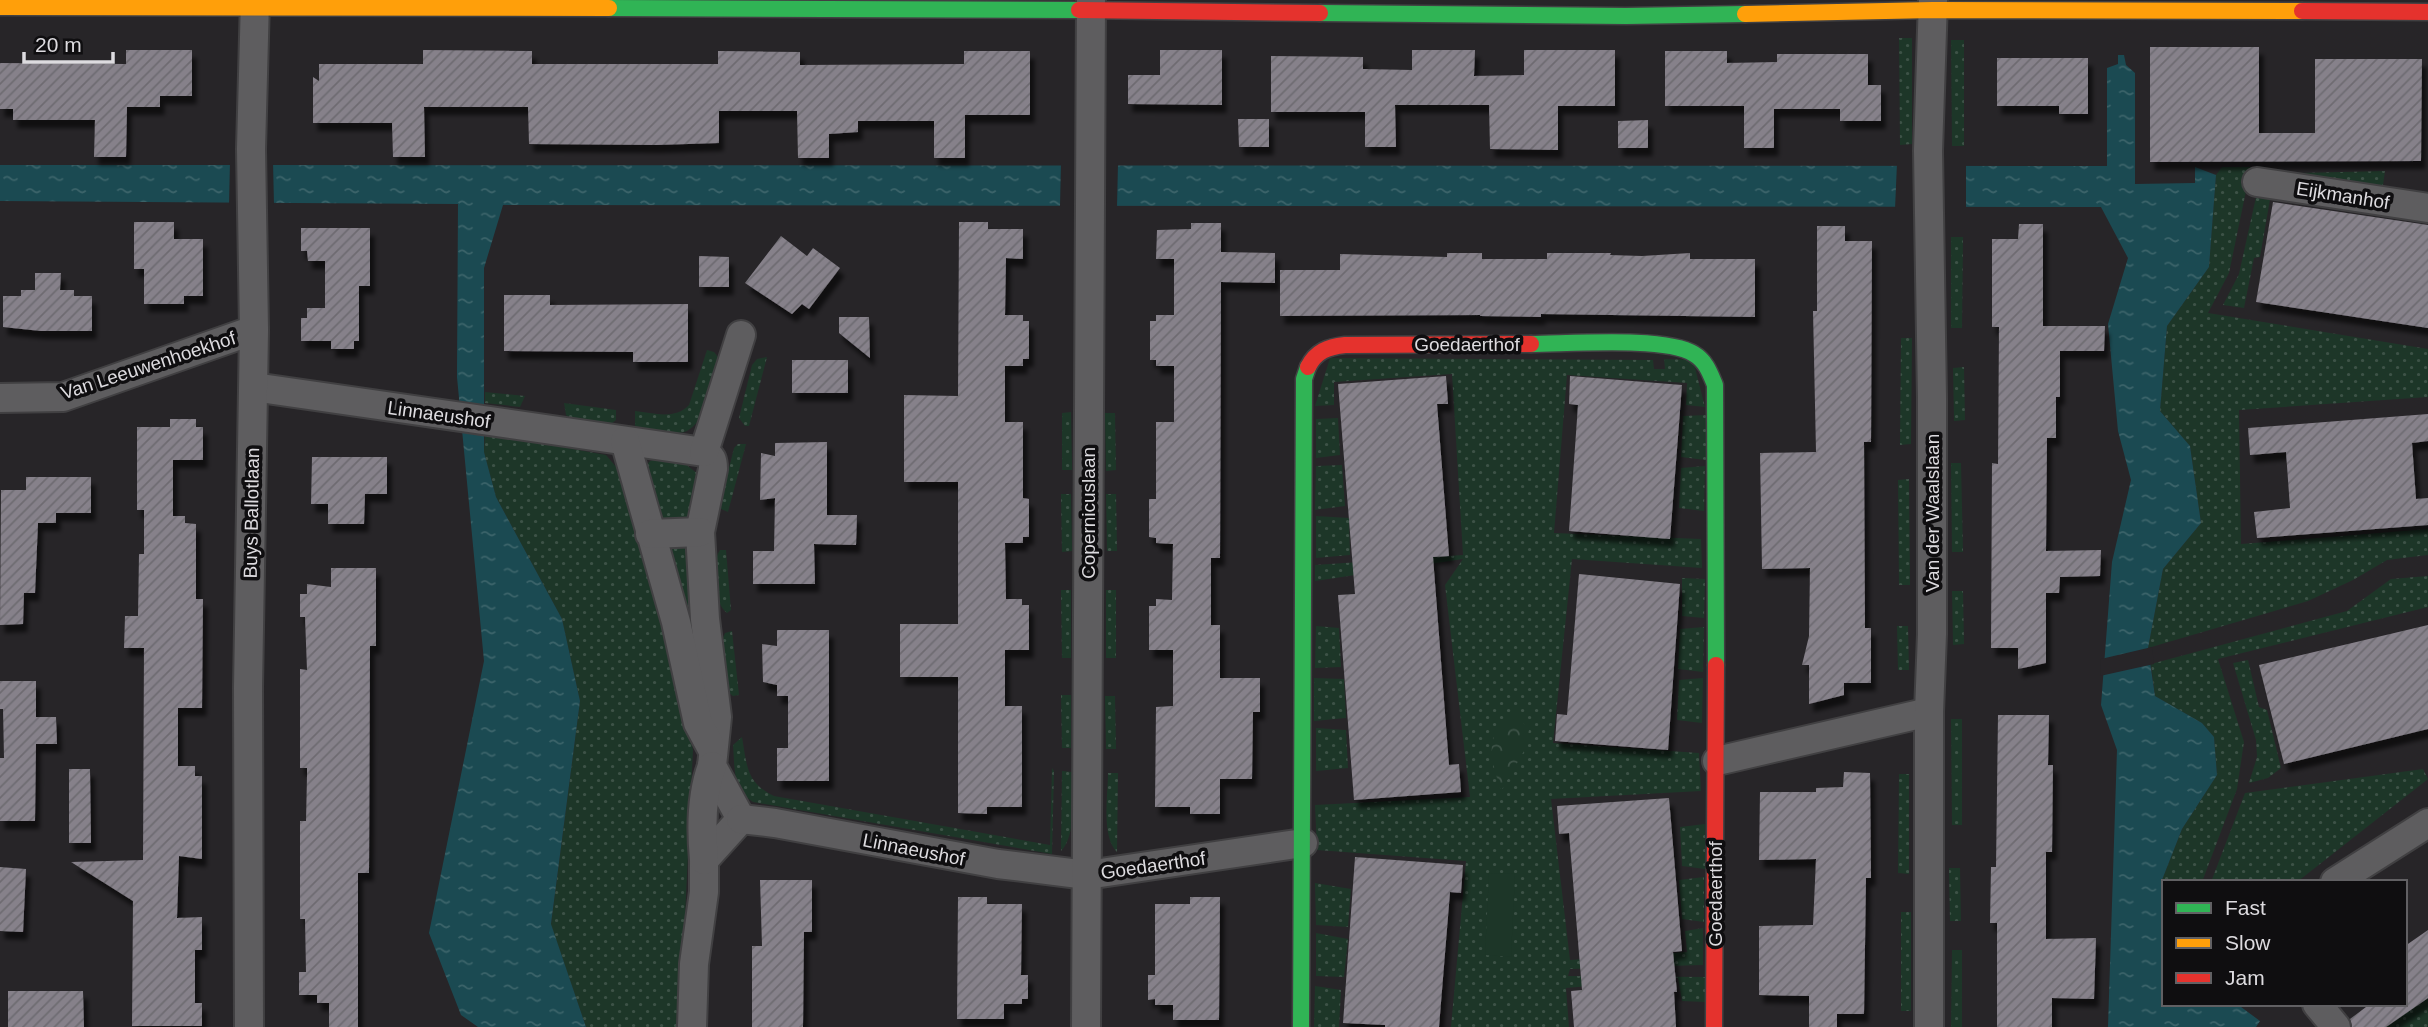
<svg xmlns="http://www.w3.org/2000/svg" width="2428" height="1027" viewBox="0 0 2428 1027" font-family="Helvetica,sans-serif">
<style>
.grass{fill:url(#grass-dots)}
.forest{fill:url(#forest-crowns)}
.garden{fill:#1d3628}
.water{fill:url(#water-ripples)}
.pier{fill:#272528}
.building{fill:url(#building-hatch);filter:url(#shadow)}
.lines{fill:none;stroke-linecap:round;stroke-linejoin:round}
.street-casing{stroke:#414042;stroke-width:32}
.fast-casing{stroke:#414042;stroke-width:19}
.slow-casing{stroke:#414042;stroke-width:19}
.jam-casing{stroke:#414042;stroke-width:19}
.street{stroke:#5e5d5f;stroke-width:28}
.fast{stroke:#30b455;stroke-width:16}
.slow{stroke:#ff9f0a;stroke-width:16}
.jam{stroke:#e5322d;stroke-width:16}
.labels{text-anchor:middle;stroke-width:7;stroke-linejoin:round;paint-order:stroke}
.street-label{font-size:19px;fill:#dddbdf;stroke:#0f0e10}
</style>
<defs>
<pattern id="grass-dots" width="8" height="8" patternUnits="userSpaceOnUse" patternTransform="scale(1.75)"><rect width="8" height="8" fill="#1d3628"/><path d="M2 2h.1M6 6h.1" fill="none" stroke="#3d5247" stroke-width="1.8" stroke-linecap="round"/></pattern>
<pattern id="forest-crowns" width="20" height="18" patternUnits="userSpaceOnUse" patternTransform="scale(1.75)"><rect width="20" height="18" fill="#1d3628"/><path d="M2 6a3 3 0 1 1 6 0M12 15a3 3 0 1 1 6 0" fill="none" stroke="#3d5247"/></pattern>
<pattern id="water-ripples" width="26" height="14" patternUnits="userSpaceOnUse" patternTransform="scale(1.75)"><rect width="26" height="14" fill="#1b4a52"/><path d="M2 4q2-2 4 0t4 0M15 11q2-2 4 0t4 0" fill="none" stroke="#3c646a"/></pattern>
<pattern id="building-hatch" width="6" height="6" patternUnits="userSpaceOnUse" patternTransform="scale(1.75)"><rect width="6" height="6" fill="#86818a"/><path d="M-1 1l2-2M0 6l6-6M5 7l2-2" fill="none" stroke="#6e6b71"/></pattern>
<filter id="shadow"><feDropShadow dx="4.5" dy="8" stdDeviation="2" flood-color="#0009"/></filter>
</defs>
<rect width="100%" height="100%" fill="#272528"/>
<!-- grass -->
<g class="grass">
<polygon points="1899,38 1912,38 1912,144 1900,145"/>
<polygon points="1951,40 1964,40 1964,146 1952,146"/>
<polygon points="2222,167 2262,167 2246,191 2229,273 2208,313 2428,349 2428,397 2239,410 2241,544 2428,529 2428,555 2387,560 2353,580 2308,601 2148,648 2163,569 2201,523 2190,446 2160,411 2167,326 2209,267 2216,175"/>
<polygon points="2385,171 2382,192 2297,179 2297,173"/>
<polygon points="2258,188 2272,188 2260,257 2254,258 2244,308 2223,305 2239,274"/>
<polygon points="1951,237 1963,237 1962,328 1951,328"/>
<polygon points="1901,338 1912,338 1911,444 1900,445"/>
<path d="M 707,350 L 714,352 L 718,357 C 712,379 707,430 680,433 C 667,434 649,429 635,427 L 635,411 C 654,413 675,420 689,405 Z"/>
<polygon points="767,357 749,426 745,426 739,418 752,365 757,359"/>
<polygon points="1330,358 1653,360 1654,369 1665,369 1664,359 1693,360 1705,407 1686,405 1687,383 1567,375 1554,533 1701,539 1702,568 1572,559 1553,743 1699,753 1701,791 1551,799 1570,960 1687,952 1685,931 1703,928 1703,965 1570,969 1568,976 1705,977 1705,1002 1682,1001 1678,978 1566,988 1569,1027 1451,1027 1466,861 1317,850 1315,805 1470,797 1445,585 1463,559 1315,581 1315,565 1463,555 1452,374 1334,382 1334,405 1315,406"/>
<polygon points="1964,367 1965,420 1954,421 1953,368"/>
<polygon points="485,392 525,396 520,407 485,403"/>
<polygon points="564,403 616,410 616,420 611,424 572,420 566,415"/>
<polygon points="1071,412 1072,470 1062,470 1062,413"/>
<polygon points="1105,413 1115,413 1116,470 1106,471"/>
<polygon points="1706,415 1706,460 1681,457 1683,416"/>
<polygon points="1338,418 1340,455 1316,458 1316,419"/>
<polygon points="485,433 606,455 623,475 693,750 683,958 676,1027 586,1027 551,925 580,701 562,619 496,497 484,452"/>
<polygon points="738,444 746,444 728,512 721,509 720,504 734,448"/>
<polygon points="659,458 679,459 698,474 690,521 667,521 661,519 646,466 650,461"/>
<polygon points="1951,463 1961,463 1963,552 1952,552"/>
<polygon points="1342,465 1345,506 1315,510 1316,466"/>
<polygon points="1705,466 1704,511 1679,508 1681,468"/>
<polygon points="1909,479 1910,585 1899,585 1898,480"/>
<polygon points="1061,494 1071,494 1072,551 1062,552"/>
<polygon points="1106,494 1116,494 1117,551 1107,551"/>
<polygon points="1316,516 1349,518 1350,555 1316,558"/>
<polygon points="688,541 693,610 689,612 685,611 666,545"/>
<path d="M 720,550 L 726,550 L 731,610 L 727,613 C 713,603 710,564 720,550 Z"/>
<polygon points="2428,576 2428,607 2218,659 2244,742 2237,789 2202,882 2164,882 2164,892 2162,880 2182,829 2217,775 2214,737 2202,723 2155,696 2151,664 2347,611 2391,579"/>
<polygon points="1682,578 1705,579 1704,618 1682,616"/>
<polygon points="1061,590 1071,590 1071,658 1062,658"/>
<rect x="1106" y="590" width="10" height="68"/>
<polygon points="1952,591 1963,591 1964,644 1953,645"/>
<polygon points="1316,626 1339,628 1341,667 1315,668"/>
<polygon points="1897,626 1908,626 1909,670 1898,670"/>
<polygon points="1704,627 1703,672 1678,669 1680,629"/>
<polygon points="732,631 739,695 733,696 729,693 721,643 725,633"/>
<polygon points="2248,660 2259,707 2267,710 2281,768 2268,778 2249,783 2257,757 2256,740 2233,663"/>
<polygon points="1314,678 1344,679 1346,718 1314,721"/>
<polygon points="1703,678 1702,723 1677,720 1679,680"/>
<polygon points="1061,695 1071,695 1071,748 1062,748"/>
<polygon points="1105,696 1115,696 1116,749 1106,749"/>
<polygon points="1951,719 1962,719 1962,825 1952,825"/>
<polygon points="1316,728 1346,730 1348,768 1316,771"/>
<path d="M 742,737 C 747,765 746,783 774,796 L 1050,845 L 1052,768 L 1054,771 L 1052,854 L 753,802 C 732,788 735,768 733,745 Z"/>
<polygon points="2423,769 2428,779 2297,882 2211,882 2245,793"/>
<path d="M 1062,771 L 1072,772 C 1072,794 1077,835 1061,851 Z"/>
<path d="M 1108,773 L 1118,773 L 1117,852 C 1101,836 1108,795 1108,773 Z"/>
<polygon points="1899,774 1909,774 1909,874 1898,873"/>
<polygon points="1705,824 1705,869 1682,866 1680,827"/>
<polygon points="1949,868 1960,868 1961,921 1950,921"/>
<polygon points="1704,877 1704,922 1682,919 1679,880"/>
<polygon points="1315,883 1351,889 1348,927 1316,925"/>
<rect x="1901" y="912" width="10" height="99"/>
<polygon points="1316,933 1348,939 1344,977 1316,976"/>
<polygon points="1952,950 1962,950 1962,1027 1951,1027"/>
<polygon points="1315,986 1341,990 1339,1027 1314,1027"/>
<polygon points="2428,998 2428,1027 2386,1027"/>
</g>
<!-- forest -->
<path class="forest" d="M 1514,711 L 1529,730 L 1524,751 L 1501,791 C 1490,756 1483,737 1514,711 Z"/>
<!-- garden -->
<polygon class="garden" points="1489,873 1515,874 1511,957 1485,955"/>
<!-- water -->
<polygon class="water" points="2118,55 2124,55 2126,65 2135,73 2135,184 2195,183 2195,167 2216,175 2209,267 2167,326 2160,411 2190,446 2201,523 2163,569 2148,648 2155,696 2202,723 2214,737 2217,775 2182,829 2162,880 2164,1004 2237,1004 2260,1021 2256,1027 2108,1027 2117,750 2101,705 2112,562 2131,480 2118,431 2108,324 2128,258 2101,207 503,205 484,268 484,452 496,497 562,619 580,701 551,924 586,1027 478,1027 461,1015 429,933 484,661 457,377 458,204 0,201 0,165 2107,166 2107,68 2118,64"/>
<!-- pier -->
<g class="pier">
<polygon points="230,162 273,162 274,206 229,206"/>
<polygon points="1061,163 1118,163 1117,206 1119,209 1057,209 1060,206"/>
<polygon points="1897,163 1966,163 1966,210 1895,210"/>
<polygon points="2152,647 2154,664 2100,676 2101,659"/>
</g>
<!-- building -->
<g class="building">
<polygon points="2150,47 2259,47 2259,133 2315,133 2315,59 2422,59 2421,161 2150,162"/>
<polygon points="126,50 192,50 192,96 160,96 160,107 127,107 126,157 94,157 95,120 13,120 13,109 0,109 0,63 126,64"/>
<polygon points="423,50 532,51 532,64 718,64 718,51 800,52 800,65 964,64 964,51 1030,51 1030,115 965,115 965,158 934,158 934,121 858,121 858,132 829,134 829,158 798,158 797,111 719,111 719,143 656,145 529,144 528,107 424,107 425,157 393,157 392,123 313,123 313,77 319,81 319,64 423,64"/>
<polygon points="1160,50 1222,50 1222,105 1128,104 1128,75 1160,75"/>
<polygon points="1412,50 1475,50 1474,76 1524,75 1524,50 1615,50 1615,106 1558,106 1558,150 1490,149 1489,105 1395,105 1396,147 1365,147 1365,112 1271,112 1271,56 1363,57 1363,69 1412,70"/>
<polygon points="1665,51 1727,51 1727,63 1777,62 1777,54 1868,54 1868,85 1881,85 1881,121 1840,121 1840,109 1774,109 1774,148 1744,148 1744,106 1665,106"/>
<polygon points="1997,58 2088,58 2088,114 2059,114 2059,106 1997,106"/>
<polygon points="1238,119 1269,119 1269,147 1239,147"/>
<polygon points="1648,120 1648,148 1618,148 1618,121"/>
<polygon points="2273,202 2428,225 2428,328 2256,302"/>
<polygon points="134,222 174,222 174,239 203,239 203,296 184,296 184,304 144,304 144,269 134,269"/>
<polygon points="959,222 988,222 988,229 1023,229 1023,259 1006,258 1005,315 1023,315 1023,321 1029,321 1029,359 1023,359 1023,366 1005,366 1005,422 1023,422 1023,498 1029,499 1029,537 1023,537 1023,543 1005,543 1006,599 1022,599 1022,605 1029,605 1029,650 1005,650 1005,706 1022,706 1022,807 987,807 987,814 958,813 958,677 900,677 900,624 958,624 958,482 904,482 904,395 958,396"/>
<polygon points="1191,223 1221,223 1221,252 1275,253 1275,283 1221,282 1220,558 1211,558 1211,625 1220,625 1220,678 1260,678 1260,712 1253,712 1252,779 1220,779 1220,814 1190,814 1190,807 1155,807 1156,707 1173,706 1173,650 1149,650 1149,606 1156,606 1156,599 1172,600 1173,544 1156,543 1156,538 1149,537 1149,499 1156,499 1156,422 1174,422 1174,366 1156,366 1156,360 1150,360 1150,321 1156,321 1156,315 1174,315 1174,259 1156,259 1157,230 1191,229"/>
<polygon points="2019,224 2043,224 2043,326 2105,326 2104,351 2060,351 2060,397 2056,397 2056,438 2047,438 2046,551 2101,550 2100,576 2060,577 2059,593 2046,593 2046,663 2018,669 2018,648 1991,648 1992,463 1998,464 1999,327 1992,327 1992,239 2018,239"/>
<polygon points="1817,226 1845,226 1845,241 1872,241 1871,442 1864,442 1865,628 1871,628 1871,683 1844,683 1844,695 1809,704 1809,665 1802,665 1809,636 1810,568 1762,569 1760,453 1816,452 1813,311 1817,311"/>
<polygon points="301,228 370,228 370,286 359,286 359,341 354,341 354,349 331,349 331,341 301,341 301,318 307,318 307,308 325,308 325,261 308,261 307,251 301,251"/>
<polygon points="781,236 807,256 813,248 840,268 809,309 802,304 792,314 745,283"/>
<polygon points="1447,253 1482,253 1482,259 1547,259 1547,253 1611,253 1610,255 1642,256 1690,253 1690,259 1755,259 1755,317 1541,314 1541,317 1480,316 1480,315 1280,316 1280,270 1340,270 1340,254 1447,257"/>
<polygon points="699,256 729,257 729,287 699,287"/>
<polygon points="35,273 61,273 60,290 74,290 74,296 92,296 92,331 41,331 3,327 3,296 21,296 21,290 35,290"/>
<polygon points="504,295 550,295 550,305 688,304 688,362 633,362 633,352 504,351"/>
<polygon points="839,317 869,317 870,358 839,333"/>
<rect x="792" y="360" width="56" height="33"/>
<polygon points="1446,376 1448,404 1437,404 1449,556 1433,557 1449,765 1459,764 1461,792 1354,800 1338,595 1355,594 1338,384"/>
<polygon points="1570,376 1682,385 1670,539 1569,531 1578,405 1569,404"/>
<polygon points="2428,414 2428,441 2412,443 2416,499 2428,498 2428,525 2257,538 2254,512 2290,508 2286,452 2250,455 2248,428"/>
<polygon points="170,419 196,419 196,427 203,427 203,460 173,460 173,516 185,516 185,523 196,524 196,599 203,599 202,708 178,708 178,766 195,766 195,776 202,776 202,859 179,856 177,918 202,917 202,950 195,950 195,1003 202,1003 202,1026 132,1026 133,901 71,862 143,860 144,648 124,648 125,616 138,616 139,554 144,554 144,510 137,510 137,427 170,427"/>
<polygon points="827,442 827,515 857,515 856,545 814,544 815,584 753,584 753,551 774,551 775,498 760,500 761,453 775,456 775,443"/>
<polygon points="312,457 387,457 387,494 365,494 364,524 328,524 328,504 311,504"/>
<polygon points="26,477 91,477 91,513 56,513 56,523 38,523 35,593 24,593 23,624 0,625 1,490 26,490"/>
<polygon points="331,568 376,568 376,646 370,646 369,873 358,873 358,1027 329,1027 329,1003 317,1003 317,995 299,995 299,972 306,972 305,919 300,919 300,821 306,821 307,776 307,768 300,768 300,669 307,670 305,617 300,617 300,594 307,594 307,584 331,587"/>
<polygon points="1579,574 1680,584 1668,750 1555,741 1557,714 1567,715"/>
<polygon points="2428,625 2428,729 2284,764 2259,665"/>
<polygon points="777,630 829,630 829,781 777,781 777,748 788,748 788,696 777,696 777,685 763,682 762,644 777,646"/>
<polygon points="0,681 36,681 36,717 56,717 57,744 36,744 35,821 0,821 0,758 4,758 3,709 0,709"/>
<polygon points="1998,715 2049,715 2048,765 2053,765 2052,852 2046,852 2046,939 2096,938 2094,999 2052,998 2052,1027 1997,1027 1997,923 1990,923 1991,867 1996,867"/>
<polygon points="69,769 90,769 91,843 69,843"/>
<polygon points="1844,772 1870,773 1871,878 1866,878 1864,1014 1837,1014 1837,1027 1809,1027 1809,996 1759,995 1759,926 1813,925 1816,859 1759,860 1760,792 1816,792 1816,788 1843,787"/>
<polygon points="1669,798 1682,951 1673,952 1677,992 1674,992 1676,1027 1574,1027 1571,991 1582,990 1569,833 1559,834 1557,806"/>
<polygon points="1355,857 1463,865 1461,893 1450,892 1439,1027 1385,1027 1385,1025 1343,1023"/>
<polygon points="0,867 26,869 23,932 0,931"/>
<polygon points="760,880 812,880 812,932 804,932 803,1027 752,1027 752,946 762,946"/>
<polygon points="958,897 987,897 987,904 1022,904 1021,975 1028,975 1028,999 1022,999 1022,1004 1004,1004 1004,1019 957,1019"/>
<polygon points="1190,897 1220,897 1219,1020 1173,1020 1173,1005 1155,1005 1155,999 1148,1000 1148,975 1155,975 1155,904 1190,904"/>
<polygon points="2428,930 2428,998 2386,1027 2352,1027 2350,1019 2370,1004 2405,1004 2405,946"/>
<polygon points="8,991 83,991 84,1027 8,1027"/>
</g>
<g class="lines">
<defs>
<g id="street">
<polyline points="2257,182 2428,208"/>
<path d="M 254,387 L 704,452 C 712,457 713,460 713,469 L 700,532 L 705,619 L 717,717 L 712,766 L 741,819 L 704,860 L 704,892 L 694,964 L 692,1027"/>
<polyline points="0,398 63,397 254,330"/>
<polyline points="625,441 676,622 698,723 713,751"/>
<polyline points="704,452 741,335"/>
<polyline points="650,534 700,532"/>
<polyline points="1717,761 1929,712"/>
<polyline points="741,819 775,823 998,864 1087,875 1303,843"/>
<path d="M 704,860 C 701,828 701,795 712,766"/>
<polyline points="2335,882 2428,823"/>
<polyline points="2317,1004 2336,1027"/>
<polyline points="249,1027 248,688 254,330 251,149 255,0"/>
<polyline points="1086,1027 1091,0"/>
<polyline points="1929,1027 1929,712 1932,634 1932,398 1928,151 1933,0"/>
</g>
<g id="fast">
<polyline points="609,8 1079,10"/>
<polyline points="1320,13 1626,16 1745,14"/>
<path d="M 1531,344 C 1567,344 1667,336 1694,354 C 1706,361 1710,373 1715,385 L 1716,665"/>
<polyline points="1301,1027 1304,379 1308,367"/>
</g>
<g id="slow">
<polyline points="0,7 609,8"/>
<polyline points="1745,14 1933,10 2302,11"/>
</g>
<g id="jam">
<polyline points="1079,10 1320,13"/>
<polyline points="2302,11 2428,12"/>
<path d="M 1308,367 C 1316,351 1328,347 1345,345 L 1531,344"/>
<polyline points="1714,1027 1716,665"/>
</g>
</defs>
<!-- street casing -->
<use href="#street" class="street-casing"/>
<!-- fast casing -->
<use href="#fast" class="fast-casing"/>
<!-- slow casing -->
<use href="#slow" class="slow-casing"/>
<!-- jam casing -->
<use href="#jam" class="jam-casing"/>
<!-- street -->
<use href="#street" class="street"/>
<!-- fast -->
<use href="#fast" class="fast"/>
<!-- slow -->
<use href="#slow" class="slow"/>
<!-- jam -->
<use href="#jam" class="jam"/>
</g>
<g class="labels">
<!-- street labels -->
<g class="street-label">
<text transform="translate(2343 195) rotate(9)" y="7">Eijkmanhof</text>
<text x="1467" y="351">Goedaerthof</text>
<text transform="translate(148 365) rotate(-18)" y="7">Van Leeuwenhoekhof</text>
<text transform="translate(439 414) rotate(8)" y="7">Linnaeushof</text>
<text transform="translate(251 513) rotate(-89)" y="7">Buys Ballotlaan</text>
<text transform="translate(1088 513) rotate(-90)" y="7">Copernicuslaan</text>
<text transform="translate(1932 513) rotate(-90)" y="7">Van der Waalslaan</text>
<text transform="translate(914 849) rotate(11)" y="7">Linnaeushof</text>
<text transform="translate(1153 865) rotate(-8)" y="7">Goedaerthof</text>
<text transform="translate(1715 894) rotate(-90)" y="7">Goedaerthof</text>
</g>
</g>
<!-- legend -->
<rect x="2162" y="880" width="245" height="126" fill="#0f0e10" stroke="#616063" stroke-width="2"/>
<rect x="2176" y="903" width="35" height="10" fill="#30b455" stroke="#616063" stroke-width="2"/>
<text x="2225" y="915" font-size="21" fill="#dddbdf">Fast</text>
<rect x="2176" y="938" width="35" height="10" fill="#ff9f0a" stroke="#616063" stroke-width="2"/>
<text x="2225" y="950" font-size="21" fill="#dddbdf">Slow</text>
<rect x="2176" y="973" width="35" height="10" fill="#e5322d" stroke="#616063" stroke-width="2"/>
<text x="2225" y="985" font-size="21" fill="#dddbdf">Jam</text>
<!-- scale -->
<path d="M24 52v10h89v-10" fill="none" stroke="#dddbdf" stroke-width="3.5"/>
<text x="35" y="52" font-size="21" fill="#dddbdf" stroke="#0f0e10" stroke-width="5" paint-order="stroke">20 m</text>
</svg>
